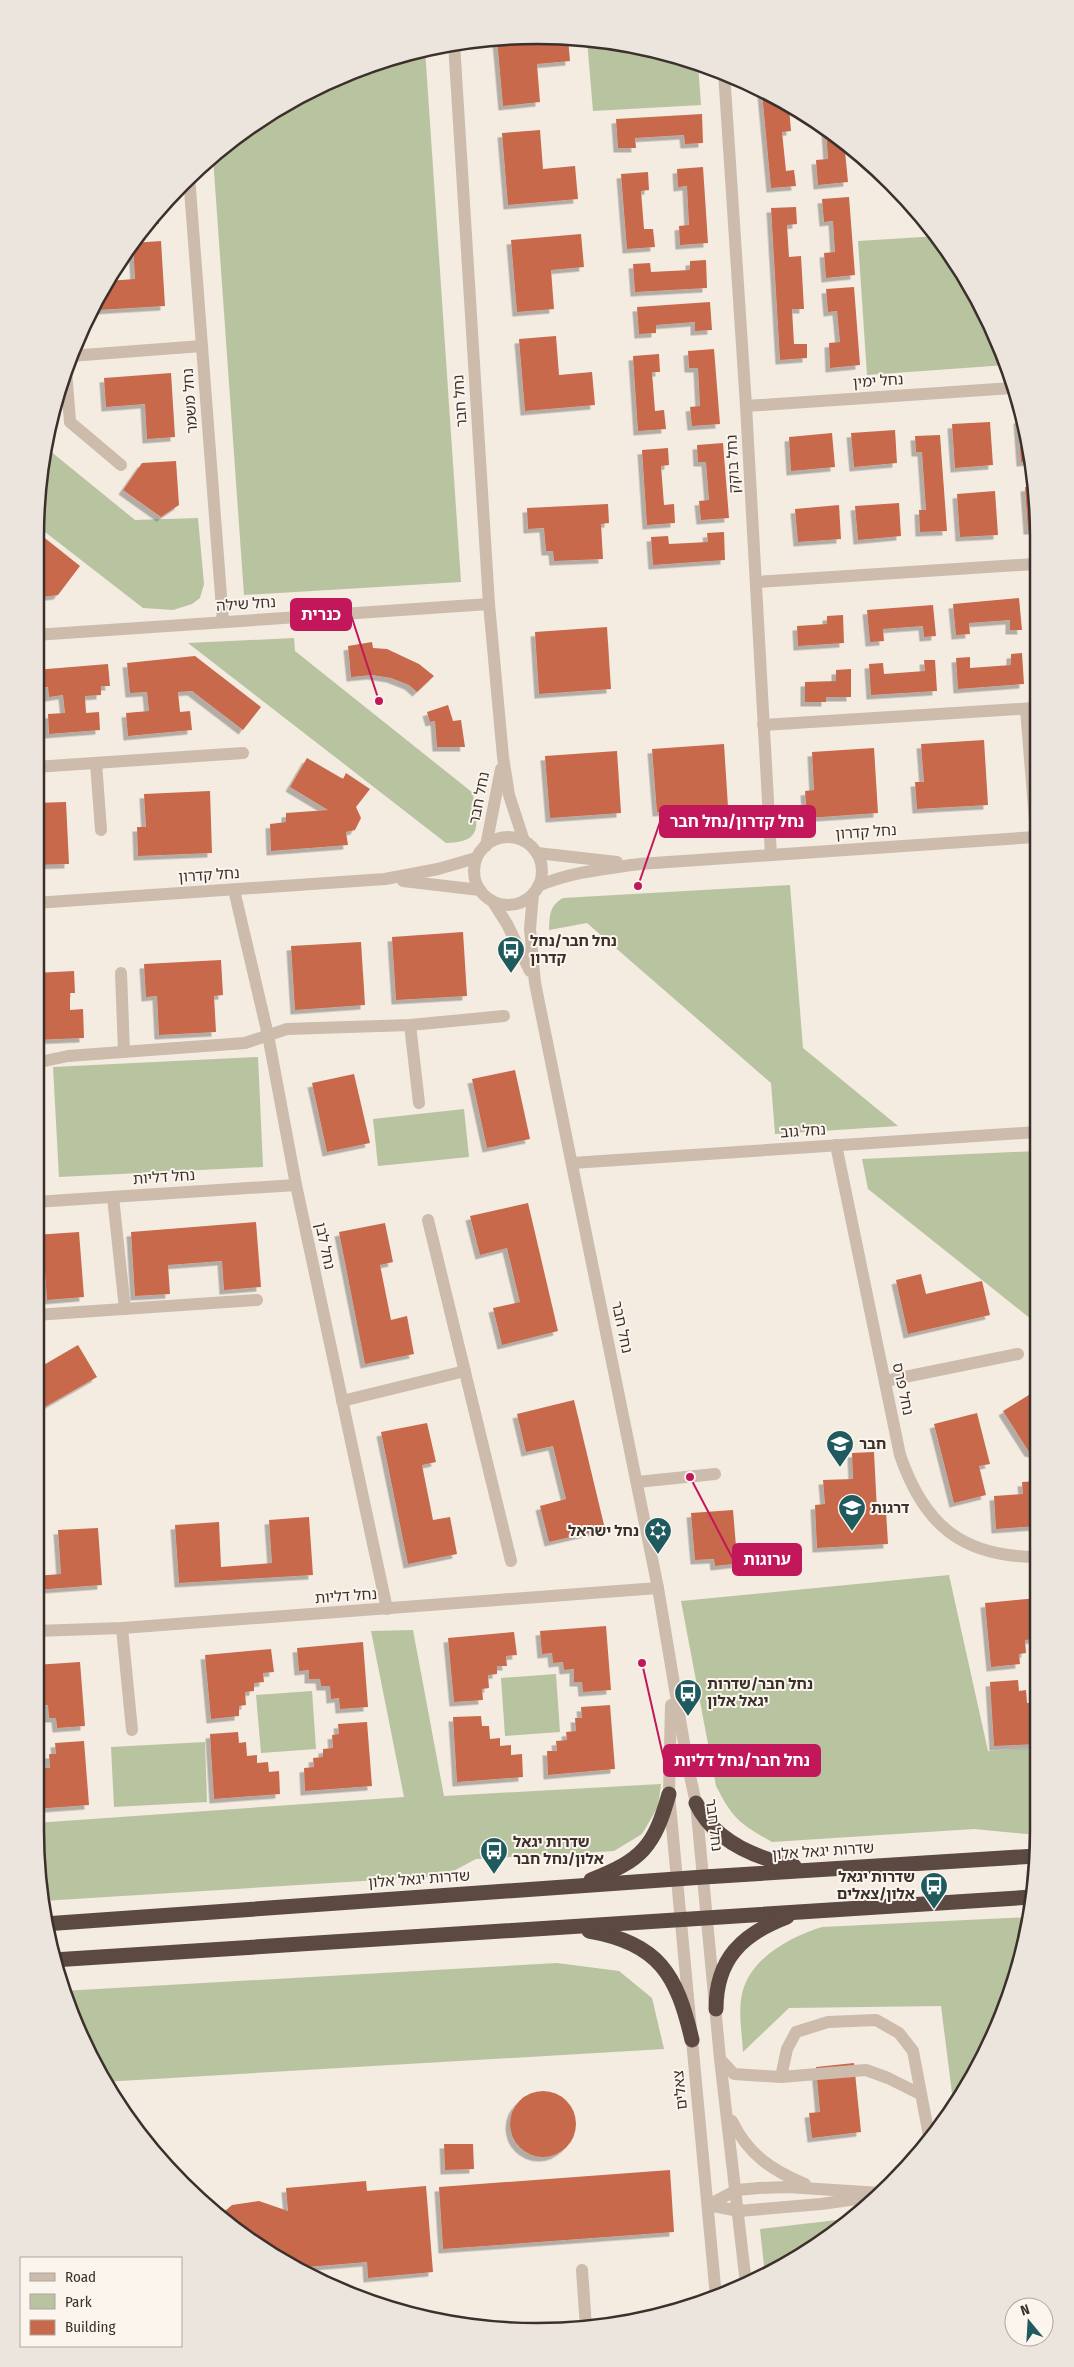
<svg xmlns="http://www.w3.org/2000/svg" width="1074" height="2367" viewBox="0 0 1074 2367" font-family="'Fira Sans Condensed','Noto Sans Hebrew',sans-serif">
<style>
.green{fill:#b8c4a0}
.building{fill:#c8694b;filter:url(#shadow)}
.lines{fill:none;stroke-linecap:round;stroke-linejoin:round}
.minor{stroke:#cdbbac;stroke-width:12}
.highway{stroke:#5c4a42;stroke-width:15}
.labels{text-anchor:middle;stroke-width:4;stroke-linejoin:round;paint-order:stroke}
.street-label{font-size:15px;fill:#3b302b;stroke:#fbf5ee}
.poi-label{font-size:15px;font-weight:bold;fill:#3b302b;stroke:#fbf5ee;text-anchor:start}
.rim{fill:none;stroke:#3b302b;stroke-width:2.5}
.leader{fill:none;stroke:#c2185b;stroke-width:2}
.callout-dot{fill:#c2185b;stroke:#fbf5ee;stroke-width:2}
.callout{fill:#c2185b;stroke:#c2185b;stroke-width:2}
.callout-label{font-size:16px;text-anchor:middle;font-weight:bold;fill:#fff}
</style>
<defs>
<filter id="shadow"><feDropShadow dx="-4.5" dy="4.5" stdDeviation="0" flood-color="#0004"/></filter>
</defs>
<rect width="100%" height="100%" fill="#f4ebe1"/>
<!-- green -->
<g class="green">
<polygon points="587,40 635,45 698,64 701,105 593,111"/>
<polygon points="425,49 461,582 244,595 213,157 258,120 345,73"/>
<polygon points="938,236 1001,345 1006,365 867,375 858,241"/>
<polygon points="44,446 135,520 198,518 204,584 200,598 192,604 173,610 143,608 36,525"/>
<path d="M 294,638 L 295,651 L 473,793 C 476,823 486,842 446,843 L 188,643 Z"/>
<path d="M 790,885 L 803,1048 L 898,1126 L 775,1134 L 771,1083 L 587,923 L 549,930 C 550,915 549,906 563,898 Z"/>
<polygon points="258,1057 263,1167 59,1177 53,1067"/>
<polygon points="464,1109 469,1157 378,1166 373,1119"/>
<polygon points="1037,1151 1038,1383 1031,1319 868,1189 862,1159"/>
<path d="M 949,1575 L 988,1751 L 1039,1748 L 1038,1835 L 974,1829 L 772,1842 C 740,1824 733,1819 716,1786 L 681,1601 Z"/>
<polygon points="413,1630 444,1796 661,1784 658,1807 642,1834 614,1851 476,1859 444,1876 42,1901 35,1823 404,1797 371,1631"/>
<polygon points="556,1674 560,1732 505,1736 501,1678"/>
<polygon points="312,1691 316,1749 261,1753 256,1695"/>
<polygon points="205,1742 207,1802 114,1807 111,1747"/>
<path d="M 1030,1917 L 1029,1928 L 1001,2022 L 954,2109 L 941,2006 L 789,2008 L 743,2052 C 742,2033 738,2012 742,1994 C 750,1958 790,1937 822,1927 Z"/>
<polygon points="557,1963 619,1971 652,1998 664,2049 103,2082 62,1991"/>
<path d="M 854,2218 C 829,2241 797,2261 765,2275 L 760,2229 Z"/>
</g>
<!-- building -->
<g class="building">
<polygon points="537,35 568,38 570,61 537,64 540,102 503,106 497,39"/>
<polygon points="762,92 789,108 791,131 782,132 786,171 794,170 796,186 771,188"/>
<polygon points="702,114 703,143 685,144 684,135 635,138 636,148 618,148 616,119"/>
<polygon points="826,129 844,141 848,182 818,185 816,160 828,159"/>
<polygon points="540,130 543,169 575,166 578,199 508,205 502,133"/>
<polygon points="703,167 708,243 680,245 679,226 689,225 687,186 678,187 677,169"/>
<polygon points="648,172 649,190 641,191 644,229 653,229 655,247 627,249 621,174"/>
<polygon points="849,197 855,275 826,278 824,253 835,252 833,221 824,222 822,199"/>
<polygon points="796,207 797,224 787,225 789,257 801,256 804,309 792,309 794,344 807,344 807,358 780,360 771,208"/>
<polygon points="158,211 159,224 147,225"/>
<polygon points="581,234 584,267 551,270 554,309 517,312 511,240"/>
<polygon points="161,241 165,306 98,310 98,299 107,281 135,279 133,243"/>
<polygon points="706,260 707,288 635,292 633,264 650,263 651,272 690,270 690,261"/>
<polygon points="854,287 860,365 830,368 829,343 840,342 837,311 828,312 826,289"/>
<polygon points="710,302 712,330 695,331 695,322 656,325 656,333 639,334 637,307"/>
<polygon points="556,336 559,375 592,372 595,405 525,411 519,339"/>
<polygon points="714,349 720,424 692,426 690,407 700,406 698,368 689,368 688,351"/>
<polygon points="659,354 660,372 652,372 655,411 664,410 666,429 638,431 633,356"/>
<polygon points="171,373 175,437 147,439 145,404 106,407 104,378"/>
<polygon points="1018,419 1021,419 1032,461 1021,462"/>
<polygon points="990,422 993,465 955,468 952,424"/>
<polygon points="895,430 897,463 854,467 851,433"/>
<polygon points="832,433 835,467 791,471 789,437"/>
<polygon points="940,435 947,531 920,532 919,510 926,510 922,452 916,452 915,436"/>
<polygon points="723,443 729,518 701,520 699,501 709,500 706,462 698,462 697,445"/>
<polygon points="668,448 669,465 661,466 664,505 674,504 675,523 647,525 642,450"/>
<polygon points="176,461 179,505 161,517 123,490 142,463"/>
<polygon points="1035,486 1035,530 1028,530 1025,487"/>
<polygon points="995,491 998,535 960,537 957,494"/>
<polygon points="899,503 901,536 858,540 855,506"/>
<polygon points="608,504 609,523 601,524 603,559 554,561 553,551 546,551 544,528 528,529 527,508"/>
<polygon points="839,505 841,539 798,542 795,509"/>
<polygon points="724,532 725,560 653,565 651,537 668,536 669,544 708,542 707,533"/>
<polygon points="41,535 80,566 58,595 35,598 35,577 40,576 38,563 35,560 35,543"/>
<polygon points="1019,598 1022,630 1010,630 1010,620 969,623 970,634 956,635 953,604"/>
<polygon points="933,605 936,636 924,637 923,626 883,629 884,641 870,642 867,610"/>
<polygon points="843,615 844,643 798,646 797,626 827,624 827,616"/>
<polygon points="607,627 611,689 539,694 535,632"/>
<polygon points="372,642 373,648 387,649 404,657 419,664 434,676 417,692 409,685 391,678 372,675 351,677 348,646"/>
<polygon points="1022,653 1024,684 958,689 956,658 970,657 970,668 1011,665 1011,654"/>
<polygon points="195,656 261,707 243,730 192,691 178,692 180,712 190,711 192,730 128,736 126,713 149,711 147,692 130,693 127,663"/>
<polygon points="924,660 935,660 937,691 871,695 869,664 883,663 884,674 925,671"/>
<polygon points="108,664 110,686 101,686 101,695 85,696 86,713 99,712 100,730 49,734 48,714 65,713 63,695 49,697 48,687 35,688 35,670"/>
<polygon points="851,669 851,697 826,697 826,702 805,702 805,682 836,681 836,670"/>
<polygon points="448,705 453,721 461,720 465,747 437,747 435,721 430,722 427,712"/>
<polygon points="984,740 988,805 917,809 915,782 924,782 921,744"/>
<polygon points="724,744 728,807 657,812 652,749"/>
<polygon points="874,748 878,813 807,818 805,791 814,790 812,752"/>
<polygon points="617,751 621,813 550,818 545,756"/>
<polygon points="307,758 343,779 346,773 370,789 356,807 361,818 355,830 346,832 348,845 271,851 270,824 286,822 286,813 328,810 290,787"/>
<polygon points="210,791 212,853 138,856 137,827 146,827 144,794"/>
<polygon points="66,802 69,864 35,865 35,803"/>
<polygon points="463,932 467,996 396,1000 392,937"/>
<polygon points="361,942 365,1005 295,1010 291,946"/>
<polygon points="221,960 223,995 214,996 216,1032 159,1035 157,996 146,997 144,964"/>
<polygon points="74,971 75,993 70,993 70,1010 83,1009 84,1038 35,1040 35,973"/>
<polygon points="515,1070 530,1139 487,1148 472,1079"/>
<polygon points="354,1074 370,1143 327,1152 312,1083"/>
<polygon points="35,1146 43,1146 44,1172 35,1172"/>
<polygon points="528,1203 558,1331 502,1345 493,1308 520,1302 507,1248 480,1255 470,1216"/>
<polygon points="256,1222 261,1287 224,1290 222,1261 168,1265 170,1294 135,1296 131,1232"/>
<polygon points="385,1223 393,1262 380,1265 391,1320 407,1316 414,1354 365,1364 339,1232"/>
<polygon points="79,1232 84,1297 47,1300 45,1271 35,1271 35,1235"/>
<polygon points="921,1274 926,1294 982,1281 990,1315 908,1334 896,1280"/>
<polygon points="78,1345 97,1377 43,1408 35,1394 35,1370"/>
<polygon points="1032,1393 1038,1401 1038,1421 1030,1427 1038,1435 1038,1454 1029,1452 1003,1411"/>
<polygon points="574,1400 605,1529 549,1542 540,1506 566,1499 553,1446 526,1452 517,1414"/>
<polygon points="977,1413 990,1464 979,1466 986,1495 954,1503 934,1424"/>
<polygon points="427,1423 436,1462 422,1465 433,1520 450,1517 457,1554 408,1564 381,1432"/>
<polygon points="874,1452 877,1511 886,1511 888,1544 817,1548 815,1505 825,1504 823,1480 853,1479 852,1453"/>
<polygon points="1038,1481 1038,1526 996,1529 994,1496 1023,1494 1022,1482"/>
<polygon points="733,1510 736,1546 741,1546 742,1563 715,1566 714,1559 695,1560 691,1513"/>
<polygon points="309,1517 313,1575 179,1583 175,1525 219,1522 221,1567 272,1563 269,1520"/>
<polygon points="98,1528 102,1585 35,1590 35,1576 61,1574 58,1530"/>
<polygon points="1038,1598 1038,1631 1034,1631 1035,1639 1025,1640 1026,1653 1019,1654 1020,1664 991,1667 985,1603"/>
<polygon points="606,1626 611,1690 583,1692 582,1682 574,1682 574,1669 564,1670 563,1662 553,1663 552,1653 542,1654 540,1631"/>
<polygon points="514,1632 517,1655 506,1656 507,1666 497,1666 497,1674 488,1675 489,1688 482,1689 483,1700 454,1702 448,1638"/>
<polygon points="363,1642 368,1707 340,1709 339,1698 331,1699 330,1686 321,1686 320,1679 309,1679 309,1670 299,1671 297,1648"/>
<polygon points="271,1649 274,1672 263,1673 264,1682 254,1683 254,1691 245,1692 246,1705 239,1706 239,1716 211,1719 205,1655"/>
<polygon points="80,1662 85,1726 57,1728 56,1718 49,1718 48,1705 38,1706 37,1698 35,1698 35,1665"/>
<polygon points="1018,1680 1019,1691 1026,1690 1027,1703 1037,1703 1039,1744 994,1746 990,1682"/>
<polygon points="610,1705 615,1769 548,1775 547,1751 557,1751 556,1741 567,1740 566,1732 576,1731 575,1718 582,1718 581,1707"/>
<polygon points="481,1716 482,1726 489,1726 490,1739 500,1738 500,1746 511,1745 511,1755 522,1754 523,1777 457,1782 453,1717"/>
<polygon points="367,1722 372,1786 305,1791 304,1768 314,1767 313,1758 323,1757 323,1749 333,1748 332,1735 339,1734 338,1724"/>
<polygon points="238,1732 239,1743 246,1742 247,1756 257,1755 257,1763 268,1762 269,1772 279,1771 280,1794 214,1799 210,1734"/>
<polygon points="84,1741 89,1805 35,1809 35,1777 41,1776 40,1768 50,1768 49,1754 56,1754 55,1743"/>
<polygon points="854,2063 861,2132 812,2138 809,2113 820,2112 816,2067"/>
<circle cx="543" cy="2124" r="33"/>
<polygon points="444,2144 473,2144 474,2169 445,2170"/>
<polygon points="670,2170 674,2232 443,2249 439,2187"/>
<polygon points="366,2181 367,2191 426,2186 433,2272 368,2278 367,2262 307,2267 304,2273 286,2265 231,2228 219,2216 232,2205 259,2201 288,2211 286,2188"/>
</g>
<g class="lines">
<!-- minor -->
<g class="minor">
<polyline points="454,43 489,604 503,757 509,795 524,841"/>
<polyline points="724,72 746,406 771,855"/>
<polyline points="189,176 223,622"/>
<polyline points="70,356 202,346"/>
<polyline points="66,370 70,422 121,465"/>
<polyline points="746,406 1012,388"/>
<polyline points="756,582 1035,564"/>
<polyline points="35,635 489,604"/>
<polyline points="1026,709 1036,833"/>
<polyline points="763,725 1035,708"/>
<polyline points="96,763 101,830"/>
<polyline points="35,767 243,753"/>
<circle cx="508" cy="871" r="34"/>
<polyline points="486,846 501,769"/>
<polyline points="537,853 617,862"/>
<polyline points="403,881 480,890"/>
<path d="M 538,886 C 571,872 604,869 639,864 L 1036,837"/>
<polyline points="234,890 268,1035 296,1185 387,1609"/>
<polyline points="533,894 530,929 535,983 658,1588 688,1767 696,1803 720,2059 746,2284"/>
<polyline points="493,902 507,924 530,971"/>
<polyline points="35,903 385,879 438,869 476,858"/>
<polyline points="121,973 124,1052"/>
<polyline points="410,1025 419,1103"/>
<polyline points="35,1063 68,1056 245,1043 287,1029 410,1025 504,1016"/>
<path d="M 836,1145 L 900,1455 C 924,1525 962,1557 1038,1557"/>
<polyline points="572,1163 1037,1132"/>
<polyline points="113,1197 125,1309"/>
<polyline points="35,1202 296,1185"/>
<polyline points="428,1220 511,1561"/>
<polyline points="35,1315 257,1300"/>
<polyline points="885,1381 1018,1354"/>
<polyline points="342,1401 465,1371"/>
<polyline points="637,1482 715,1474"/>
<polyline points="122,1628 132,1730"/>
<polyline points="35,1631 122,1628 658,1588"/>
<polyline points="671,1705 669,1794 716,2297"/>
<polyline points="720,2059 734,2074 781,2077 787,2049 796,2032 828,2022 876,2020 899,2033 913,2051 930,2141"/>
<polyline points="781,2077 866,2070 888,2078 920,2094"/>
<path d="M 732,2121 C 748,2154 771,2170 805,2184"/>
<polyline points="708,2205 737,2190 759,2188 787,2187 880,2193"/>
<polyline points="708,2205 739,2211 821,2204 871,2197"/>
<polyline points="582,2270 586,2327"/>
<polyline points="409,2314 419,2314"/>
</g>
<!-- highway -->
<g class="highway">
<path d="M 696,1803 C 714,1841 755,1858 794,1866"/>
<path d="M 591,1880 C 642,1860 654,1847 669,1794"/>
<polyline points="44,1924 704,1877 1036,1856"/>
<path d="M 589,1931 C 659,1943 677,1975 692,2040"/>
<polyline points="53,1960 1032,1897"/>
<path d="M 716,2009 C 716,1959 742,1934 787,1917"/>
</g>
</g>
<!-- icons -->
<defs>
<symbol id="bus-pin" viewBox="-11 -11 22 30"><path d="M0 17L-7.5 6A9.5 9.5 0 1 1 7.5 6Z" fill="#1f5a5e" stroke="#fbf5ee"/><path d="M-5-6H5V4H4V6H2V4H-2V6H-4V4H-5ZM-3.5-4V0h7V-4ZM-3.5 1.2v1.5H-2V1.2ZM2 1.2v1.5H3.5V1.2Z" fill="#fff"/></symbol>
<symbol id="school-pin" viewBox="-11 -11 22 30"><path d="M0 17L-7.5 6A9.5 9.5 0 1 1 7.5 6Z" fill="#1f5a5e" stroke="#fbf5ee"/><path d="M0-5L7-2L0 1L-7-2ZM-4 1L0 2.5L4 1V4Q0 6-4 4Z" fill="#fff"/></symbol>
<symbol id="synagogue-pin" viewBox="-11 -11 22 30"><path d="M0 17L-7.5 6A9.5 9.5 0 1 1 7.5 6Z" fill="#1f5a5e" stroke="#fbf5ee"/><path d="M0-6.5L5.6 3.2H-5.6ZM0 6.5L5.6-3.2H-5.6Z" fill="#fff"/></symbol>
</defs>
<g fill-rule="evenodd">
<use href="#bus-pin" x="495" y="934" width="32" height="43"/>
<use href="#school-pin" x="824" y="1428" width="32" height="43"/>
<use href="#school-pin" x="836" y="1492" width="32" height="43"/>
<use href="#synagogue-pin" x="642" y="1515" width="32" height="43"/>
<use href="#bus-pin" x="672" y="1677" width="32" height="43"/>
<use href="#bus-pin" x="478" y="1835" width="32" height="43"/>
<use href="#bus-pin" x="918" y="1870" width="32" height="43"/>
</g>
<g class="labels">
<!-- street labels -->
<g class="street-label">
<text transform="translate(878 381) rotate(-4)" y="5">נחל ימין</text>
<text transform="translate(190 401) rotate(-94)" y="5">נחל משמר</text>
<text transform="translate(460 401) rotate(-94)" y="5">נחל חבר</text>
<text transform="translate(733 464) rotate(-93)" y="5">נחל בוקק</text>
<text transform="translate(246 604) rotate(-4)" y="5">נחל שילה</text>
<text transform="translate(479 798) rotate(-79)" y="5">נחל חבר</text>
<text transform="translate(866 832) rotate(-4)" y="5">נחל קדרון</text>
<text transform="translate(209 875) rotate(-4)" y="5">נחל קדרון</text>
<text transform="translate(803 1131) rotate(-4)" y="5">נחל גוב</text>
<text transform="translate(164 1177) rotate(-4)" y="5">נחל דליות</text>
<text transform="translate(325 1246) rotate(78)" y="5">נחל לבן</text>
<text transform="translate(622 1327) rotate(78)" y="5">נחל חבר</text>
<text transform="translate(903 1389) rotate(78)" y="5">נחל פרס</text>
<text transform="translate(346 1596) rotate(-4)" y="5">נחל דליות</text>
<text transform="translate(714 1825) rotate(83)" y="5">נחל חבר</text>
<text transform="translate(823 1851) rotate(-4)" y="5">שדרות יגאל אלון</text>
<text transform="translate(419 1879) rotate(-4)" y="5">שדרות יגאל אלון</text>
<text transform="translate(680 2090) rotate(-96)" y="5">צאלים</text>
</g>
<!-- poi labels -->
<g class="poi-label">
<text x="530" y="946">נחל חבר/נחל<tspan x="530" dy="17">קדרון</tspan></text>
<text x="859" y="1449">חבר</text>
<text x="871" y="1513">דרגות</text>
<text x="639" y="1536" text-anchor="end">נחל ישראל</text>
<text x="707" y="1689">נחל חבר/שדרות<tspan x="707" dy="17">יגאל אלון</tspan></text>
<text x="513" y="1847">שדרות יגאל<tspan x="513" dy="17">אלון/נחל חבר</tspan></text>
<text x="915" y="1882" text-anchor="end">שדרות יגאל<tspan x="915" dy="17">אלון/צאלים</tspan></text>
</g>
</g>
<!-- crop -->
<path d="M0 0H1074V2367H0ZM537 44H537A493 493 0 0 1 1030 537V1830A493 493 0 0 1 537 2323H537A493 493 0 0 1 44 1830V537A493 493 0 0 1 537 44Z" fill="#ece5de" fill-rule="evenodd"/>
<path class="rim" d="M537 44H537A493 493 0 0 1 1030 537V1830A493 493 0 0 1 537 2323H537A493 493 0 0 1 44 1830V537A493 493 0 0 1 537 44Z"/>
<!-- callouts -->
<path class="leader" d="M379 701L351 615M638 886L660 822M690 1477L733 1559M642 1663L664 1760"/>
<g class="callout-dot">
<circle cx="379" cy="701" r="5"/>
<circle cx="638" cy="886" r="5"/>
<circle cx="690" cy="1477" r="5"/>
<circle cx="642" cy="1663" r="5"/>
</g>
<g class="callout">
<rect x="291" y="599" width="60" height="31" rx="5"/>
<rect x="660" y="806" width="155" height="31" rx="5"/>
<rect x="733" y="1544" width="68" height="31" rx="5"/>
<rect x="664" y="1745" width="156" height="31" rx="5"/>
</g>
<g class="callout-label">
<text x="321" y="620">כנרית</text>
<text x="737" y="827">נחל קדרון/נחל חבר</text>
<text x="767" y="1565">ערוגות</text>
<text x="742" y="1766">נחל חבר/נחל דליות</text>
</g>
<!-- legend -->
<rect x="20" y="2257" width="162" height="90" fill="#fbf5ee" stroke="#aea6a0"/>
<rect x="30" y="2273" width="25" height="8" fill="#cdbbac" stroke="#aea6a0"/>
<text x="65" y="2282" font-size="15" fill="#3b302b">Road</text>
<rect x="30" y="2294" width="25" height="15" fill="#b8c4a0" stroke="#aea6a0"/>
<text x="65" y="2307" font-size="15" fill="#3b302b">Park</text>
<rect x="30" y="2320" width="25" height="15" fill="#c8694b" stroke="#aea6a0"/>
<text x="65" y="2332" font-size="15" fill="#3b302b">Building</text>
<!-- north arrow -->
<g transform="translate(1029 2322) rotate(342)"><circle r="24" fill="#fbf5ee" stroke="#aea6a0"/>
<path d="M0-4L9 19L0 12L-9 19Z" fill="#1f5a5e"/>
<text y="-8" font-size="14" font-weight="bold" text-anchor="middle" fill="#3b302b">N</text>
</g>
</svg>
